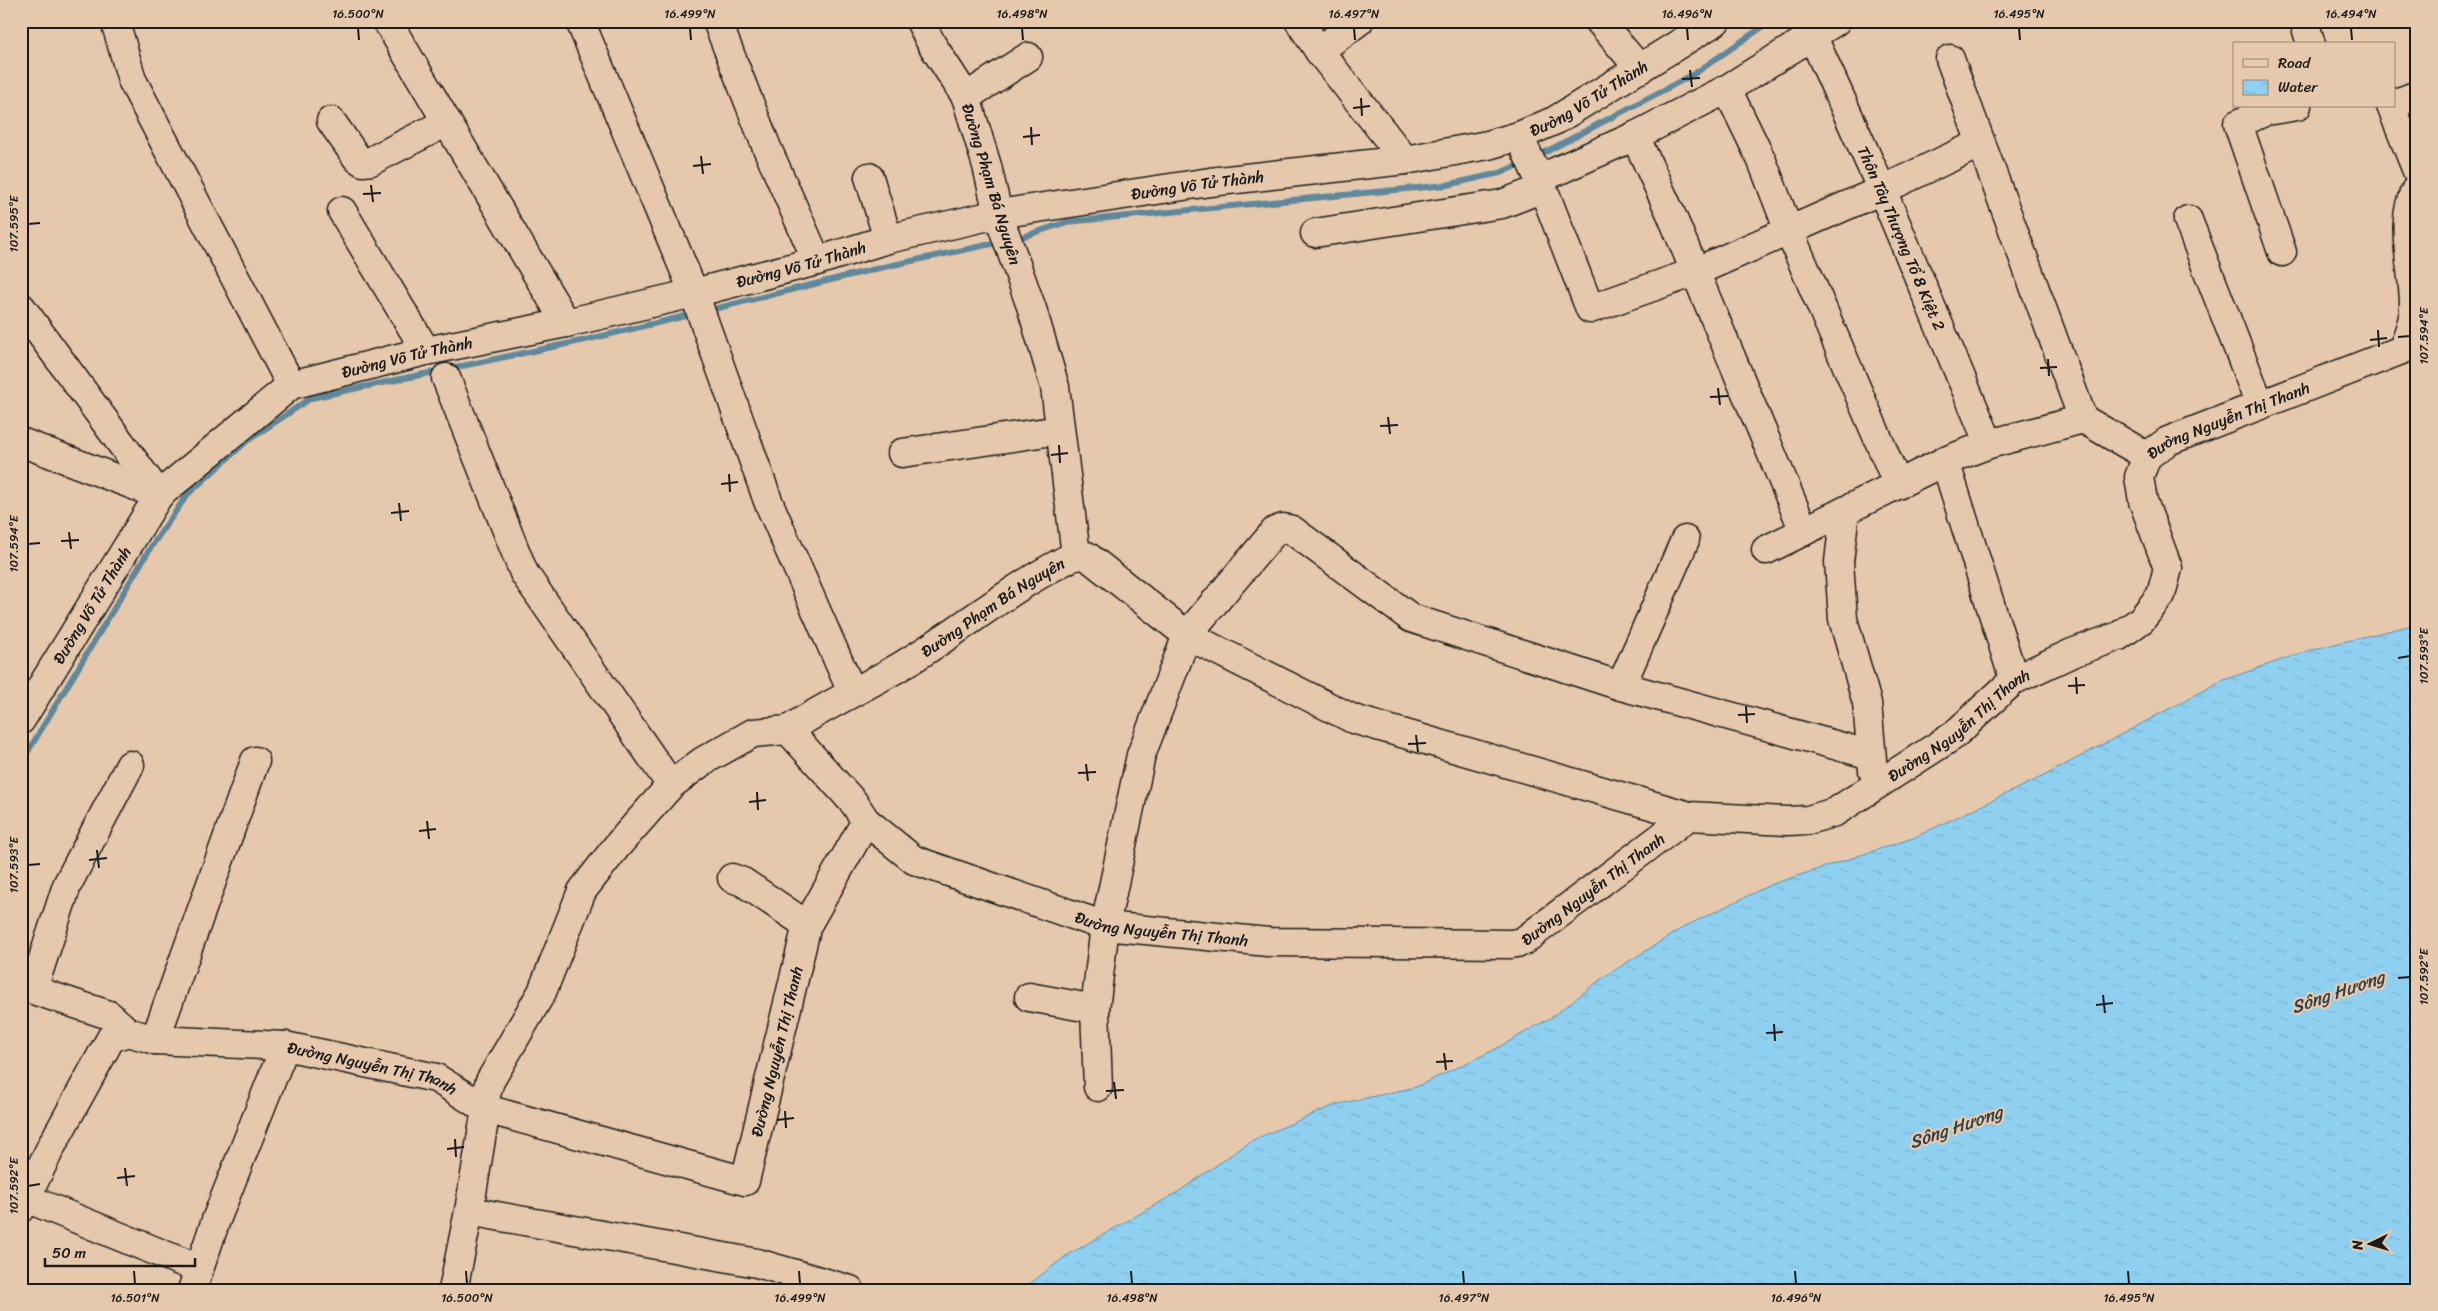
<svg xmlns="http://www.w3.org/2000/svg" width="2438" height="1311" viewBox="0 0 2438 1311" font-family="Sriracha,sans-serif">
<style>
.water{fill:url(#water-ripples);stroke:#61889c}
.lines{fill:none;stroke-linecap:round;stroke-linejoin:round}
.stream{stroke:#61889c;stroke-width:6}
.minor-casing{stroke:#1c1c1c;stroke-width:31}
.minor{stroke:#e6c9ad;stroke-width:28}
.ticks{fill:none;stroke:#1c1c1c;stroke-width:2}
.labels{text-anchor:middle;stroke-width:4.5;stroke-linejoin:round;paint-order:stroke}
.street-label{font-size:16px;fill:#1c1c1c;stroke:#e6c9ad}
.water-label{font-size:18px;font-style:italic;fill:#334047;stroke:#e6c9ad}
.neatline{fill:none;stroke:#1c1c1c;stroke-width:2}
.ticks-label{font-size:12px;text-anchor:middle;fill:#1c1c1c}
</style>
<defs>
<pattern id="water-ripples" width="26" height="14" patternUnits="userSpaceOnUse" patternTransform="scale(1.25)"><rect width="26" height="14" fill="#8fd0f1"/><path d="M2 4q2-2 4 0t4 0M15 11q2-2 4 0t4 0" fill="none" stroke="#7bb2ce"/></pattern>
</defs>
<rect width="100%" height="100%" fill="#e6c9ad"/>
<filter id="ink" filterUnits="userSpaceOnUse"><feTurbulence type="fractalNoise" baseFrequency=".02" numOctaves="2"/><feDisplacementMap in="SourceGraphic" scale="10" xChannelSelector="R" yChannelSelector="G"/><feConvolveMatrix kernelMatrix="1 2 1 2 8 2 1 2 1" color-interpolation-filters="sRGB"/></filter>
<g filter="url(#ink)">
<!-- water -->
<polygon class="water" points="2417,624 2417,1290 1022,1290 1066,1256 1178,1192 1253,1140 1335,1105 1416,1087 1494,1050 1552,1017 1604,977 1684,927 1770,885 1913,838 2044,776 2221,681 2310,650"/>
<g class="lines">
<!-- stream -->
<g class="stream">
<polyline points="1536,157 1694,74 1771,21"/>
<polyline points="1013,240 1067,222 1447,185 1500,173 1525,162"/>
<polyline points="706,311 879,268 1001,242"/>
<polyline points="21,763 151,547 187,495 247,441 311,398 590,339 694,314"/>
</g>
<defs>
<g id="minor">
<polyline points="115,21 132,80 291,385"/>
<polyline points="387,21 566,323"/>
<polyline points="580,21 694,293 768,501 852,692"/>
<polyline points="717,21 767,148 817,261"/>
<polyline points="1299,21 1319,51 1405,160"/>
<polyline points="1599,21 1640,69"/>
<polyline points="2304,21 2311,44"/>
<path id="s1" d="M 1812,35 L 1882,190 L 1989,444"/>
<polyline points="1319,51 1359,21"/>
<polyline points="1950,59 2083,419 2147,456"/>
<polyline points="1727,89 1762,161 1789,231 1898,485"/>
<polyline points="966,97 1028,57"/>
<polyline points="2394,104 2417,95"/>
<polyline points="2391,106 2417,171"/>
<polyline points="331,121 357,158 363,162 371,161 447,122"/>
<polyline points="1519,136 1543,188 1590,309 1695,272 1882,190 1981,143"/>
<polyline points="1635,136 1671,214 1804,531"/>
<polyline points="869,177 888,239"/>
<polyline points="1539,179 1635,136 1727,89 1836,21"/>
<polyline points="342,211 426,351"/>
<polyline points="2188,220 2260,405"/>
<polyline points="1315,233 1502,204 1543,188"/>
<polyline points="2282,252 2238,124 2266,111 2297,106"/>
<polyline points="21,307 159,495"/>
<path d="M 2403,349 C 2407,336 2414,321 2414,308 C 2415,271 2397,221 2417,187"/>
<polyline points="446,378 524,573 671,785"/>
<polyline points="21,442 159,495"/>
<polyline points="902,453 1060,430"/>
<polyline points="1945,461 2014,680"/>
<polyline points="1845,511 1839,562 1843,619 1867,703 1873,771"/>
<polyline points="1766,550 1945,461 1989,444 2083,419"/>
<polyline points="1076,555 1087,556 1187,635 1353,719 1689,816"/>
<polyline points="1621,686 1685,540"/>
<path id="s2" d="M 21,720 L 159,495 L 291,385 L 426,351 L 566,323 L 694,293 L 817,261 L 888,239 L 998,214 L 1210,182 L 1405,160 L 1488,145 L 1519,136 L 1556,120 L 1716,21"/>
<path id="s3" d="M 866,821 L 854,803 L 788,730 C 824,706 864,688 901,666 C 960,631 1013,585 1076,555 L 1055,387 L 1032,309 L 998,214 L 987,166 L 966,97 L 931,43 L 920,21"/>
<polyline points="732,878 743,882 807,925"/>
<polyline points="21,986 109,1015 128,1032"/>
<polyline points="33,989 67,885 130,765"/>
<polyline points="1029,997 1095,1009"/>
<polyline points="155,1040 255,761"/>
<polyline points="1098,1087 1095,1009 1105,926 1141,755 1187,635 1275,531 1283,528 1292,530 1411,618 1621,686 1871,755"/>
<polyline points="483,1105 490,1081 542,992 582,891 617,846 671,785 703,761 753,733 788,730"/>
<polyline points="26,1198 199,1269"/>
<path id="s4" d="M 21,1208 L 52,1145 L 111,1038 L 128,1032 L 155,1040 L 285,1046 L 436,1078 L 486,1109 L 745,1181 L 807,925 L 866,821 L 914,860 L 1105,926 L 1268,942 L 1511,944 L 1522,942 L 1689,816 L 1788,821 L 1808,820 L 1835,812 L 1953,736 L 2014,680 L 2072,653 L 2119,636 L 2141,620 L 2161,595 L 2168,568 L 2143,501 L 2139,477 L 2147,456 L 2168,441 L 2417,344"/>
<polyline points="469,1211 757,1263 850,1290"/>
<polyline points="192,1290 216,1220 285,1046"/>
<polyline points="453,1290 469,1211 486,1109"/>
</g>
</defs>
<!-- minor casing -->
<use href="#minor" class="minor-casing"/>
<!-- minor -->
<use href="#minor" class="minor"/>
</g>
</g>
<!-- ticks -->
<path class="ticks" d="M 358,28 L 359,40M 690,28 L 691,40M 1022,28 L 1023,40M 1354,28 L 1355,40M 1687,28 L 1688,40M 2019,28 L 2020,40M 2351,28 L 2352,40M 1690,70 L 1692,87M 1682,79 L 1700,78M 1361,98 L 1362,116M 1353,108 L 1370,106M 1031,127 L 1032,145M 1023,137 L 1040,135M 701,156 L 703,174M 693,166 L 711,164M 371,185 L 373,202M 363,194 L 381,193M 28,224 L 40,223M 2378,330 L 2379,347M 2398,337 L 2410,336M 2370,340 L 2387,338M 2048,359 L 2049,376M 2040,368 L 2057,367M 1718,388 L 1720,405M 1710,397 L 1728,396M 1388,417 L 1390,434M 1380,426 L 1398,425M 1059,445 L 1060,463M 1051,455 L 1068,453M 729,474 L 730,492M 721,484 L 738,482M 399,503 L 401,521M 391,513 L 409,511M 69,532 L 71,549M 61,541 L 79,540M 28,544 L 40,543M 2398,658 L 2410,656M 2076,677 L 2077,694M 2068,686 L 2085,685M 1746,706 L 1747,723M 1738,715 L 1755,714M 1416,735 L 1418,752M 1408,744 L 1426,743M 1086,764 L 1088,781M 1078,773 L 1096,772M 757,792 L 758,810M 749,802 L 766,800M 427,821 L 429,839M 419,831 L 436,829M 97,850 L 99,868M 89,860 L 107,858M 28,865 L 40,864M 2398,978 L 2410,977M 2103,995 L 2105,1013M 2096,1005 L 2113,1003M 1774,1024 L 1775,1041M 1766,1033 L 1783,1032M 1444,1053 L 1446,1070M 1436,1062 L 1453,1061M 1114,1082 L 1116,1099M 1106,1091 L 1124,1090M 785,1111 L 786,1128M 777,1120 L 794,1118M 455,1139 L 456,1157M 447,1149 L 464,1147M 125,1168 L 127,1186M 117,1178 L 135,1176M 28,1186 L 40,1184M 134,1271 L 135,1284M 466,1271 L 467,1284M 799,1271 L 800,1284M 1131,1271 L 1132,1284M 1463,1271 L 1464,1284M 1795,1271 L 1796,1284M 2128,1271 L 2129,1284"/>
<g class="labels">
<!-- street labels -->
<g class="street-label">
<text dy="6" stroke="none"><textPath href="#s2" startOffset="1770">Đường Võ Tử Thành</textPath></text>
<text transform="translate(992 184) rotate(73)" y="6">Đường Phạm Bá Nguyên</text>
<text dy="6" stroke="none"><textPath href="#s2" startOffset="1365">Đường Võ Tử Thành</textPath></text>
<text dy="6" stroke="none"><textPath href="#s1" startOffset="222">Thôn Tây Thượng Tổ 8 Kiệt 2</textPath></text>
<text dy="6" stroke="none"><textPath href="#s2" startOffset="960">Đường Võ Tử Thành</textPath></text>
<text dy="6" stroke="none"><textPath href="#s2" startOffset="555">Đường Võ Tử Thành</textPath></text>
<text dy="6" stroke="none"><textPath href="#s4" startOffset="2904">Đường Nguyễn Thị Thanh</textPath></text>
<text dy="6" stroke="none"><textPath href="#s2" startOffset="135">Đường Võ Tử Thành</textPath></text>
<text dy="6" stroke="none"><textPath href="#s3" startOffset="359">Đường Phạm Bá Nguyên</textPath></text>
<text dy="6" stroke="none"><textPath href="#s4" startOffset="2424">Đường Nguyễn Thị Thanh</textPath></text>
<text dy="6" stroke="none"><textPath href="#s4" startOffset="2004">Đường Nguyễn Thị Thanh</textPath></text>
<text dy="6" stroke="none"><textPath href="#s4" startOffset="1554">Đường Nguyễn Thị Thanh</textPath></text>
<text dy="6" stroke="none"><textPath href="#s4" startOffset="984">Đường Nguyễn Thị Thanh</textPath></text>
<text dy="6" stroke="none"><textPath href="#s4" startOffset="459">Đường Nguyễn Thị Thanh</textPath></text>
</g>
<!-- water labels -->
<g class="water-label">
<text transform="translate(2338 992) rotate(-19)" y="6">Sông Hương</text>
<text transform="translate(1956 1127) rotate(-19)" y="6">Sông Hương</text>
</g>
</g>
<!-- margin -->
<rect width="2438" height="1311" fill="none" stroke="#e6c9ad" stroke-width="55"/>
<!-- legend -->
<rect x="2233" y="42" width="162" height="65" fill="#e6c9ad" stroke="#958473"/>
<rect x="2243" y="59" width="25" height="8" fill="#e6c9ad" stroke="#958473"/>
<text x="2278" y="68" font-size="15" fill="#1c1c1c">Road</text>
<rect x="2243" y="80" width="25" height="15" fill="url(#water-ripples)" stroke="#958473"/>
<text x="2278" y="92" font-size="15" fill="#1c1c1c">Water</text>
<!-- north arrow -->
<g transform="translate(2370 1244) rotate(265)" stroke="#e6c9ad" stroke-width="4" paint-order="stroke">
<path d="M0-4L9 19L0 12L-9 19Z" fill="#1c1c1c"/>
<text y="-8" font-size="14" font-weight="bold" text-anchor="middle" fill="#1c1c1c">N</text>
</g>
<!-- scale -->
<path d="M45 1258v8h150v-8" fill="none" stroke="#1c1c1c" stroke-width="2.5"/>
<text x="52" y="1258" font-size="15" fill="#1c1c1c" stroke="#e6c9ad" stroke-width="4" paint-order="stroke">50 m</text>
<rect x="28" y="28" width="2382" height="1256" class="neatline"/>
<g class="ticks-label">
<text x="358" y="18">16.500°N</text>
<text x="690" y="18">16.499°N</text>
<text x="1022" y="18">16.498°N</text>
<text x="1354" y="18">16.497°N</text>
<text x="1687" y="18">16.496°N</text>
<text x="2019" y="18">16.495°N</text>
<text x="2351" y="18">16.494°N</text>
<text transform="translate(14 224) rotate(-90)" y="4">107.595°E</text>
<text transform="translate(2424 336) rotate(-90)" y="4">107.594°E</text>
<text transform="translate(14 544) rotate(-90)" y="4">107.594°E</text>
<text transform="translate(2424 656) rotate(-90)" y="4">107.593°E</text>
<text transform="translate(14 865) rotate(-90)" y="4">107.593°E</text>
<text transform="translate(2424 977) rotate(-90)" y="4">107.592°E</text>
<text transform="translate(14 1186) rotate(-90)" y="4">107.592°E</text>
<text x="135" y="1302">16.501°N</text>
<text x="467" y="1302">16.500°N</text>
<text x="800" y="1302">16.499°N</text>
<text x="1132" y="1302">16.498°N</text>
<text x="1464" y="1302">16.497°N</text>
<text x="1796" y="1302">16.496°N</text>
<text x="2129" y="1302">16.495°N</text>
</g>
</svg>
